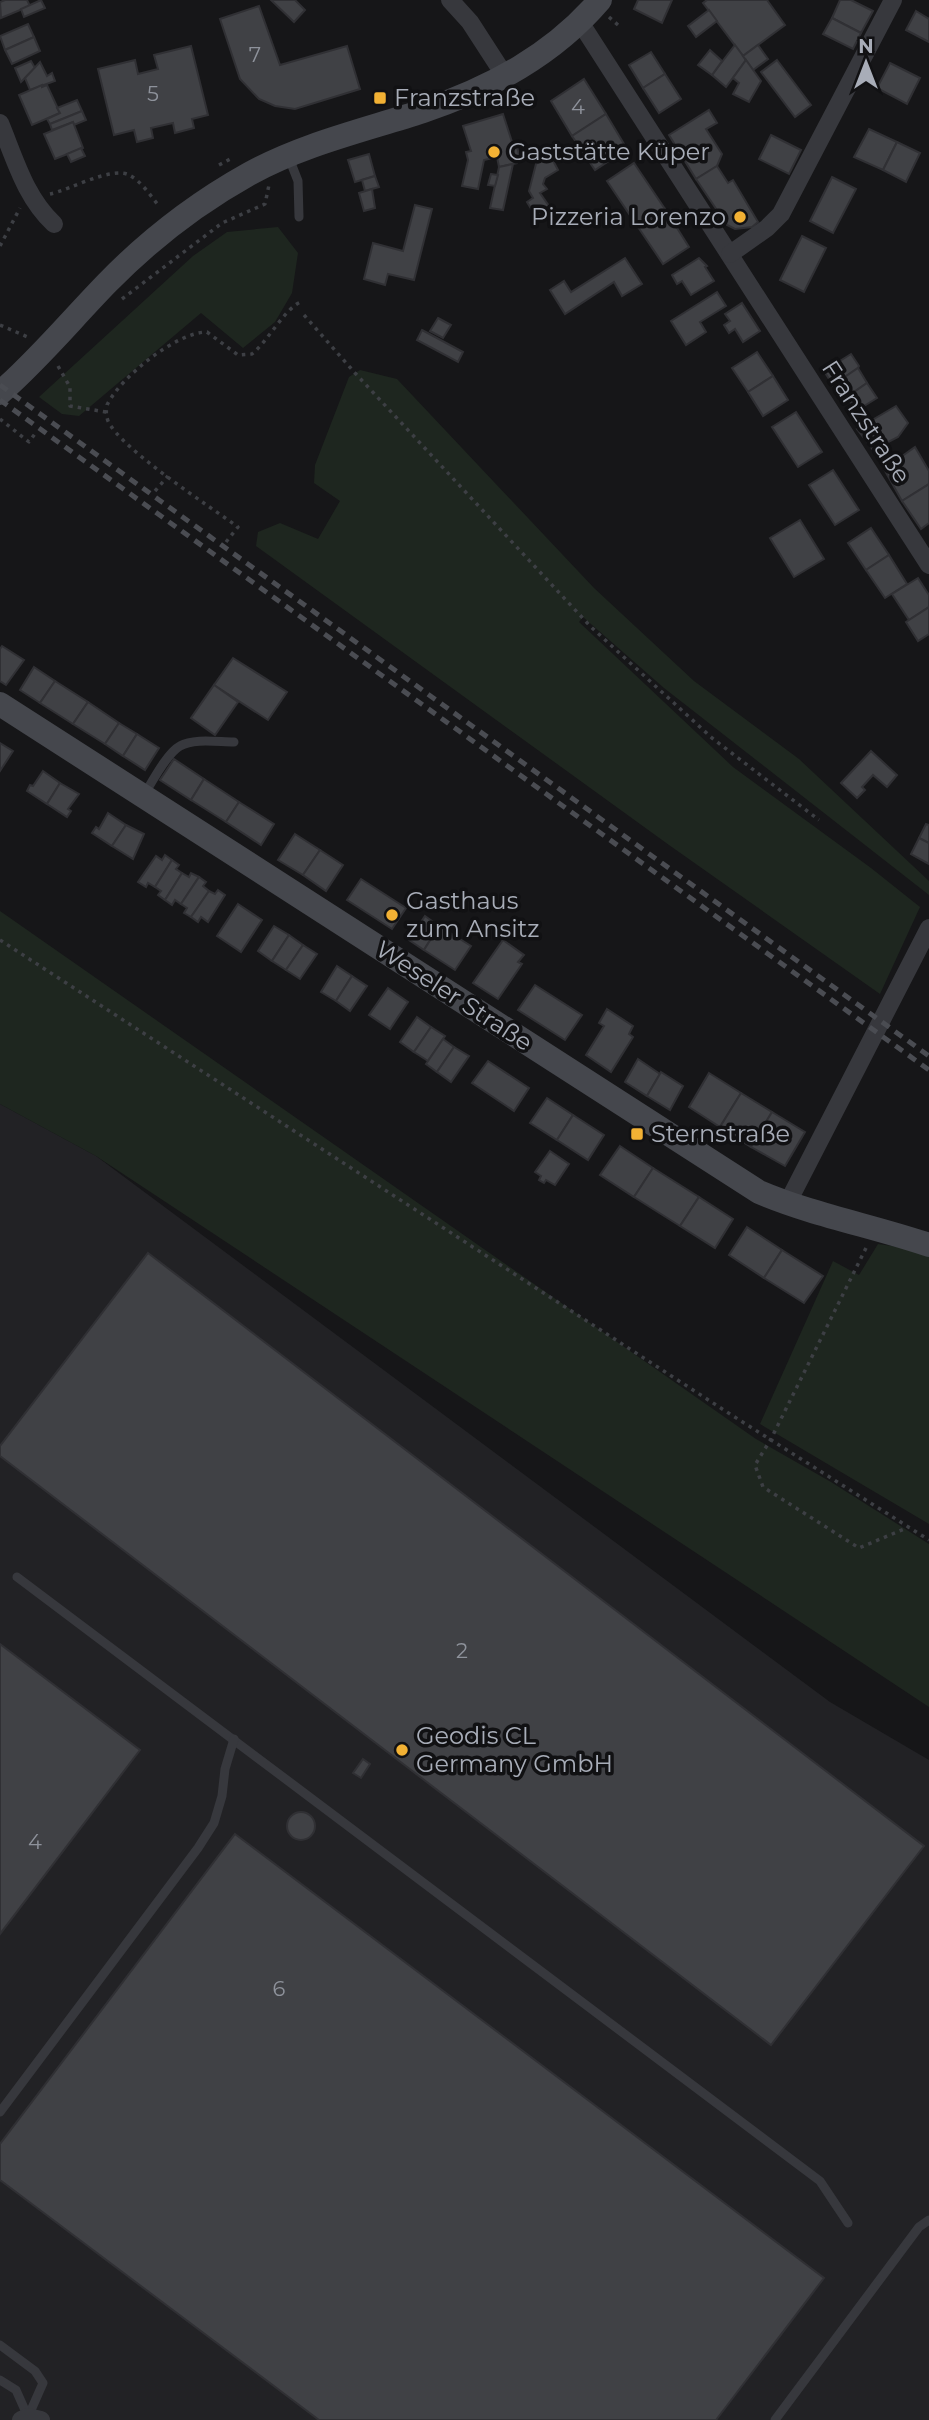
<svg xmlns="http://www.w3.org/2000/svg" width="929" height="2420" viewBox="0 0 929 2420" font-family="Montserrat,sans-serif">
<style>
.built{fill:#222225}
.green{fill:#1e261f}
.building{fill:#404145;stroke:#303034;stroke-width:2}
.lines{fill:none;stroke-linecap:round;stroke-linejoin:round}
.path{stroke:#3d3f44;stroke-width:3.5;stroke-dasharray:3.5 5;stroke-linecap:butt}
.service{stroke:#37383d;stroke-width:9}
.minor{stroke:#37383d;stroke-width:18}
.secondary{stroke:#45474d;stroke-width:24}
.rail{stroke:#4a4c52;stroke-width:5;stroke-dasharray:9 7;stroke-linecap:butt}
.poi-dot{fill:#f2b134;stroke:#111113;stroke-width:2.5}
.labels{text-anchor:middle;stroke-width:7;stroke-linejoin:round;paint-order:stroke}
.number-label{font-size:21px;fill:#8e929b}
.poi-label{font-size:24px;fill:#a8adb8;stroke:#111113;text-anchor:start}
.street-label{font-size:24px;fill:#a8adb8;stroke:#111113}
</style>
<rect width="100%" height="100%" fill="#161618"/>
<!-- built -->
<polygon class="built" points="0,1104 96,1156 830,1702 929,1760 929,2420 0,2420"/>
<!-- green -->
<g class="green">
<polygon points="278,227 298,253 292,293 275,322 243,348 201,313 79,416 62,414 39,397 193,256 227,232"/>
<polygon points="360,370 397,379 594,588 694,681 799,759 929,881 929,895 664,688 583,617 579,622 733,767 871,868 920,907 880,994 669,845 256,546 258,532 280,523 318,539 340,501 314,483 315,465 349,377"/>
<polygon points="0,911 756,1439 831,1482 929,1544 929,1707 96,1156 0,1104"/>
<polygon points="878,1244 906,1248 929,1255 929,1524 760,1424 833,1261 859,1275"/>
</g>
<!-- building -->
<g class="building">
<polygon points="5,0 27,0 30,6 1,18 0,2"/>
<polygon points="41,0 45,8 24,17 21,9"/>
<polygon points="271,0 295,0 305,10 294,22"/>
<polygon points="638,0 672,0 662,23 634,9"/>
<polygon points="707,0 767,0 785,25 743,56 703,3"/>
<polygon points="840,0 851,0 873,11 861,33 832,18"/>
<polygon points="259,6 280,65 347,46 360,89 295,109 275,106 259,99 240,79 220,19"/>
<polygon points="709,10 717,21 696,37 688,26"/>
<polygon points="916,11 929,19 929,42 906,30"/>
<polygon points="832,18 861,33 853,49 823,34"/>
<polygon points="28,24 34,37 5,50 0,36"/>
<polygon points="34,37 40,51 12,64 5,50"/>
<polygon points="735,45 746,60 726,87 712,75"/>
<polygon points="758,45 768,59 753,70 743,56"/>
<polygon points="191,46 208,115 192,119 194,128 175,133 173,123 151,128 153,138 137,142 134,130 114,135 98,69 135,60 138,74 158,69 154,55"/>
<polygon points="710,50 722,61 712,75 698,65"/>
<polygon points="651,52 665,74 643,88 629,65"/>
<polygon points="746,60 761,81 749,102 733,94 739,83 733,78"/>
<polygon points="777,60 811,105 795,117 761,72"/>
<polygon points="31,61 35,68 21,82 15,68"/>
<polygon points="40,62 47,76 52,73 55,81 30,90 25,78"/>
<polygon points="890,63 920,78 907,104 877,88"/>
<polygon points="665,74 681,99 659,113 643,88"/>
<polygon points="584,79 606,114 572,136 551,101"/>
<polygon points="42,85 42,87 47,85 60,113 32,125 19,95"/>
<polygon points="77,100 82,111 50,124 47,119 60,113 57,108"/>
<polygon points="709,110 717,123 706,129 722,154 717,166 696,179 669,135"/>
<polygon points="82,111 86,120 74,125 73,122 52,130 50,124"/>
<polygon points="503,114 513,145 517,147 520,158 517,163 499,167 497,157 484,160 478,189 462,186 468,160 466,152 471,151 463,126"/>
<polygon points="606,114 627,149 595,170 572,136"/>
<polygon points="73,122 83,148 55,159 44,134"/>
<polygon points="869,129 897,142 883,170 854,157"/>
<polygon points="771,135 801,150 789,174 759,159"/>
<polygon points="897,142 920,153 906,182 883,170"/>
<polygon points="81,148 85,156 71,162 67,154"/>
<polygon points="369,154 375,176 355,182 348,160"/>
<polygon points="550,155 558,170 545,178 543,184 547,189 540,193 549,206 535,215 527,202 533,198 529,191 536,164"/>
<polygon points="634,163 665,209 638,227 607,181"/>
<polygon points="513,164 503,210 490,208 499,167"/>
<polygon points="717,166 728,183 733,180 758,222 752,227 735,229 727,225 696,179"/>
<polygon points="491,174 498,175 495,186 488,185"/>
<polygon points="375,176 379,187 365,191 362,180"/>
<polygon points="832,177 856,189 833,233 810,221"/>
<polygon points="372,189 375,208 364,211 359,193"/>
<polygon points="415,205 432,209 414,280 388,274 385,285 364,279 373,243 403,251"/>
<polygon points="665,209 689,247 663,264 638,227"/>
<polygon points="802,236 826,248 804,292 780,280"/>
<polygon points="625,258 642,284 622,296 614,282 565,314 550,290 564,281 571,292"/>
<polygon points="699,258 707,266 705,267 714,281 691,295 682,281 677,284 672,275"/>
<polygon points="717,292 726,306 700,322 706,332 686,345 671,321"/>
<polygon points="742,303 760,331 743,342 735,329 729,333 724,325 730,321 725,314"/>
<polygon points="438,318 451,325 443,338 430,331"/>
<polygon points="422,330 463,352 458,362 417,340"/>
<polygon points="757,352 773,376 748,392 732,368"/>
<polygon points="851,354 859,366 858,368 833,385 824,371"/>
<polygon points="858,368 867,383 842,400 833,385"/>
<polygon points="773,376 788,400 763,416 748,392"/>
<polygon points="867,383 877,398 856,411 847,397"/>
<polygon points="896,406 908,423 898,437 873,450 857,429"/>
<polygon points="796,412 822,452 798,467 772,427"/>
<polygon points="915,447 929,471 929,484 902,501 884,469"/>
<polygon points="833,470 859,510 835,525 809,485"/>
<polygon points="929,484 929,523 921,529 902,501"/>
<polygon points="800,520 824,559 794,577 770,538"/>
<polygon points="871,528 889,555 866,570 848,543"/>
<polygon points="889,555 907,584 885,598 866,570"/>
<polygon points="918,578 929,595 929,607 909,620 892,594"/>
<polygon points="929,607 929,634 918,641 906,622"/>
<polygon points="2,646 24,660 6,685 0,681 0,649"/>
<polygon points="233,658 287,692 268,720 214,685"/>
<polygon points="34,667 55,681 40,703 20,690"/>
<polygon points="55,681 88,702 73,724 40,703"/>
<polygon points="214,685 238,702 215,735 191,718"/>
<polygon points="88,702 119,723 105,744 73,724"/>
<polygon points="119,723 137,734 123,756 105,744"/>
<polygon points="137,734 159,748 145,770 123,756"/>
<polygon points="0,743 13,751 0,771"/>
<polygon points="871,751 897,775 887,787 873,775 862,787 865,790 857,798 841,783"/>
<polygon points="174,759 204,779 191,800 160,780"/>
<polygon points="43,771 60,783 47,804 27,791 30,785 33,786"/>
<polygon points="204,779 239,802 226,822 191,800"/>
<polygon points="60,783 79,794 68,809 71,811 67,817 47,804"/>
<polygon points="239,802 274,824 261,845 226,822"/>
<polygon points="108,813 126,825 112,846 92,833 96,827 99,829"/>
<polygon points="926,824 929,825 929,843 919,838"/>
<polygon points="126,825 144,834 133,859 112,846"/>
<polygon points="295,834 320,850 303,875 278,860"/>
<polygon points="919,838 929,843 929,864 911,854"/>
<polygon points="320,850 343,865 326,891 303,875"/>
<polygon points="165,855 172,860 155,887 148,883 146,887 138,882 156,856 162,860"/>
<polygon points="172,860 179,865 176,869 182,873 165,900 158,895 161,891 155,887"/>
<polygon points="182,873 189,877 191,873 199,877 181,904 175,900 172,905 165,900"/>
<polygon points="199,877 206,882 203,886 209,891 191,917 184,913 187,908 181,904"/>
<polygon points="361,879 406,908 392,929 347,900"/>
<polygon points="218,890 225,895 208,922 201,917 198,922 191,917 209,891 215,894"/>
<polygon points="238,904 262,920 241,952 217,936"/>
<polygon points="425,916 439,926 424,950 409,940"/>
<polygon points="274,926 289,935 272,961 258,951"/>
<polygon points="439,926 471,946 455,970 424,950"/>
<polygon points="289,935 303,945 286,970 272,961"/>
<polygon points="503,940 524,955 518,962 522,964 498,999 473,983"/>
<polygon points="303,945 317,954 300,979 286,970"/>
<polygon points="337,966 352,976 336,1001 321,992"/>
<polygon points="352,976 367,986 350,1011 336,1001"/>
<polygon points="535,985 582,1015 565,1040 518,1010"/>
<polygon points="388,988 408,1002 390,1029 369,1015"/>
<polygon points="607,1009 633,1026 629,1034 633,1037 611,1072 586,1055 604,1026 599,1023"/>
<polygon points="417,1017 431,1027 414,1052 400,1042"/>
<polygon points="431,1027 445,1036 428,1061 414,1052"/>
<polygon points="443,1039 454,1047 437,1072 426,1064"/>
<polygon points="454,1047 469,1056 451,1082 437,1072"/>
<polygon points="638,1059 660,1074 647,1096 625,1082"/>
<polygon points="488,1061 529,1088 514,1111 472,1083"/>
<polygon points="661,1072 683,1086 670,1110 647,1096"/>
<polygon points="709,1073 741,1093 720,1127 689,1107"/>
<polygon points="741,1093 772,1112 751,1147 720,1127"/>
<polygon points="547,1098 573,1115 557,1140 530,1123"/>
<polygon points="772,1112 805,1132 785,1166 751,1147"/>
<polygon points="573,1115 604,1135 588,1160 557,1140"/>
<polygon points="620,1146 653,1168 634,1197 600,1175"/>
<polygon points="550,1151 569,1164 555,1185 546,1180 544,1183 539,1180 541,1176 535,1172"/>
<polygon points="653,1168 699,1197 680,1226 634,1197"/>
<polygon points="699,1197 733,1219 715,1248 680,1226"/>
<polygon points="747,1227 782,1250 764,1278 729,1255"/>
<polygon points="782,1250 823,1276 804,1303 764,1278"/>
<polygon points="148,1253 924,1846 771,2045 0,1456 0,1446"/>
<polygon points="0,1644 140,1750 0,1934"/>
<polygon points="363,1759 370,1764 361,1778 353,1773"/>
<circle cx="301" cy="1826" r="14"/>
<polygon points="235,1834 824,2278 716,2420 319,2420 0,2180 0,2144"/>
</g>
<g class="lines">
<!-- path -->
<g class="path">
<polyline points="609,17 618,25"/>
<polyline points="219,165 234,157"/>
<path d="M 50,194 C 69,190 112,166 129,175 C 141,181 150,195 159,206"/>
<polyline points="0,246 20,208"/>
<polyline points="122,299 222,223 265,204 269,185"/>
<polyline points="304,315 355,373 591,627 712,738 819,820"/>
<polyline points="0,325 30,338"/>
<polyline points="58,366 70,387 70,406 106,412"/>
<polyline points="0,419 29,442 37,431"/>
<polyline points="155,491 168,476"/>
<path d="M 226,542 L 238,527 C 209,506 121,449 108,421 C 106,415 106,411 107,405 C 120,378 176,332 207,332 L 238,355 L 252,354 C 268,341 286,307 301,302"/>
<polyline points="0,940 730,1414 929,1540"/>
<polyline points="866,1248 771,1439 755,1465 763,1487 859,1548 909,1527"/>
</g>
<!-- service -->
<g class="service">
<polyline points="289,158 298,181 299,217"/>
<path d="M 144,795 C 152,782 167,753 180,746 C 194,738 218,742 234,742"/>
<polyline points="17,1577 820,2181 848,2223"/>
<polyline points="0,2112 198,1848 214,1823 222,1796 225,1769 234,1739"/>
<polyline points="0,2345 35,2371 43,2383 28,2417"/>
<polyline points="0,2380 16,2390 28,2417"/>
<polyline points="775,2420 919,2227 929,2220"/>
</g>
<!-- minor -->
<g class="minor">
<polyline points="450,0 470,22 505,76"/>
<polyline points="580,22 929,565"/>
<path d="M 0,123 C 15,159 25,197 54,224"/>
<polyline points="730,254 767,228 781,214 893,0"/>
<polyline points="787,1204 929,928"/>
<polyline points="21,2420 28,2417 41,2420"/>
</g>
<!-- secondary -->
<g class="secondary">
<path d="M 0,393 C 39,359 71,320 107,283 C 149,240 197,203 249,174 C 303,144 365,130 423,111 C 491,88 553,55 600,0"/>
<path d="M 0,704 L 759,1192 C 813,1215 873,1226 929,1245"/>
</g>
<!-- rail -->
<g class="rail">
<polyline points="0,385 929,1056"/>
<polyline points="0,400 929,1070"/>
</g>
</g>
<!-- markers -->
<g class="poi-dot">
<rect x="373" y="91" width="14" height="14" rx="3.5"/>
<circle cx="494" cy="152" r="7"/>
<circle cx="740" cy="217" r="7"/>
<circle cx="392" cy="915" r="7"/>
<rect x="630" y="1127" width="14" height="14" rx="3.5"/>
<circle cx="402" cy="1750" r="7"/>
</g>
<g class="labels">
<!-- number labels -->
<g class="number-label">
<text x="255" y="62">7</text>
<text x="153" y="101">5</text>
<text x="578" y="114">4</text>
<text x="462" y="1658">2</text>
<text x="35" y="1849">4</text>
<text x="279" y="1996">6</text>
</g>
<!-- poi labels -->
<g class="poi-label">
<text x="394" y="106">Franzstraße</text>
<text x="508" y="160">Gaststätte Küper</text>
<text x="726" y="225" text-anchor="end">Pizzeria Lorenzo</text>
<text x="406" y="909">Gasthaus<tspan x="406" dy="28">zum Ansitz</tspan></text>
<text x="651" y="1142">Sternstraße</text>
<text x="416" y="1744">Geodis CL<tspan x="416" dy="28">Germany GmbH</tspan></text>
</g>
<!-- street labels -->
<g class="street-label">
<text transform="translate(866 422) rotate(57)" y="8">Franzstraße</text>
<text transform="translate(454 996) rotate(33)" y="8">Weseler Straße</text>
</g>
</g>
<!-- north arrow -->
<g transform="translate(866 63)" stroke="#111113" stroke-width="5" paint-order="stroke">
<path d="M0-5L12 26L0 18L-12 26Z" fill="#a8adb8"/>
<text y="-10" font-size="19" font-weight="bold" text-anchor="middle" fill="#a8adb8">N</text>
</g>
</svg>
